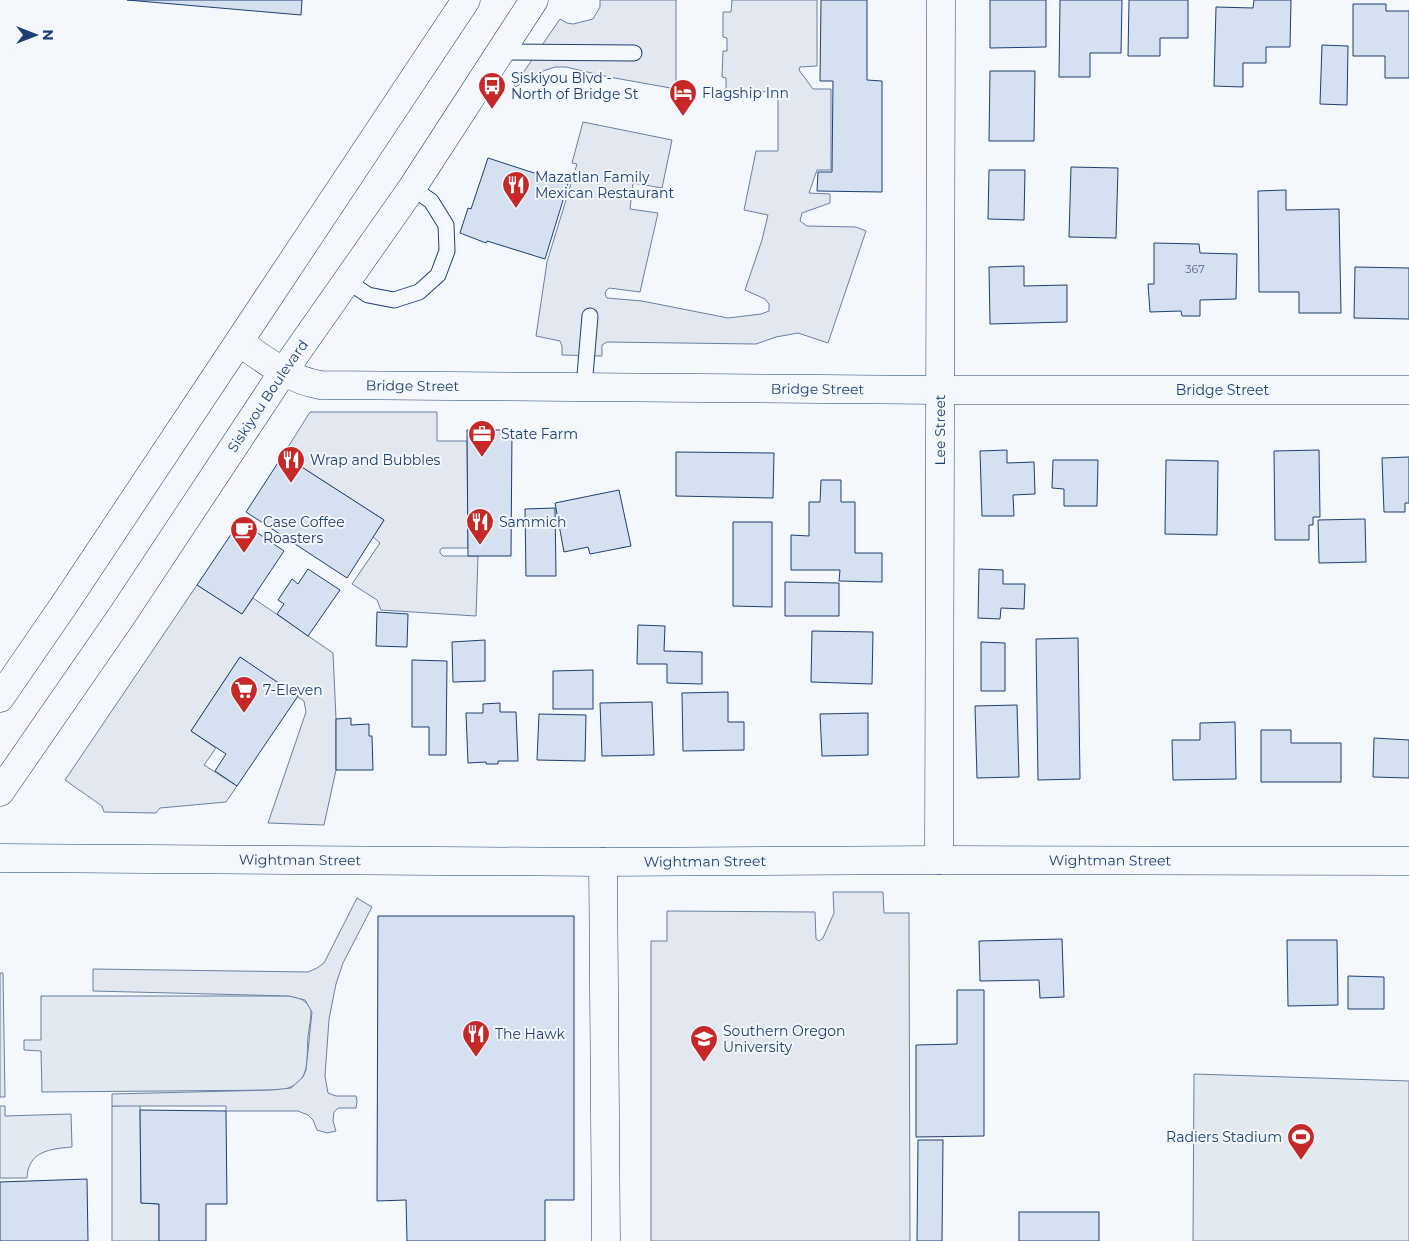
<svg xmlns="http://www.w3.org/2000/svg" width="1409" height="1241" viewBox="0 0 1409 1241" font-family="Montserrat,sans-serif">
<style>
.green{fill:#e3e9f0;stroke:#687fa3}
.parking{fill:#e3e8f0;stroke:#687fa3}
.building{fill:#d5e0f0;stroke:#1d3f73}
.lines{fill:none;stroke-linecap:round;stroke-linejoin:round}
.lane-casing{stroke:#1d3f73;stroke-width:17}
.street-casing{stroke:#1d3f73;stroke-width:29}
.primary-casing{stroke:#1d3f73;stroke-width:29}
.lane{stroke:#f4f7fb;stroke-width:15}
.street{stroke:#f4f7fb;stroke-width:28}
.primary{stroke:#f4f7fb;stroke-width:28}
.labels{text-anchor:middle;stroke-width:4;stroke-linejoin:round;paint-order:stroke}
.number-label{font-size:11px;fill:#4b6792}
.poi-label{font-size:14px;fill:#1d3f73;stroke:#f4f7fb;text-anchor:start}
.street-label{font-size:14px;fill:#1d3f73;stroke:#f4f7fb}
</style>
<rect width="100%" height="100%" fill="#f4f7fb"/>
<!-- green -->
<g class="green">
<polygon points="0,973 3,973 5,1097 0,1097"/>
<path d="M 41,996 L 290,996 C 300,998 306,1000 311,1010 C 311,1019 309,1028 308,1037 C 306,1062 312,1082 282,1090 L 42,1092 L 41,1051 L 24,1050 L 24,1040 L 41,1040 Z"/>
<polygon points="1194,1074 1409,1081 1409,1241 1193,1241"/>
<polygon points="140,1105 141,1203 159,1204 159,1241 112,1241 112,1106"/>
<path d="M 0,1106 L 5,1106 L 5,1116 L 71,1114 L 72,1147 C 50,1149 28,1151 27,1178 L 0,1178 Z"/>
</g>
<!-- parking -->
<g class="parking">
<polygon points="600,0 676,0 676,89 609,77 566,67 555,67 543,71 512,89 560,19 567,23 573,24 593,19 600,7"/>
<polygon points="732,0 817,0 817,66 800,67 799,70 813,89 831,89 831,170 817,170 809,193 830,194 830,203 802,213 800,221 807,226 856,227 866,231 828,343 798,333 776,337 756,344 607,342 602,345 602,356 562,355 562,346 560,341 536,336 547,262 577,164 572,163 583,122 672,140 662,188 633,183 630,209 658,213 640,292 609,288 606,291 605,294 607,298 642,301 728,318 761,314 769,311 769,304 765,299 745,290 762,240 768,215 744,210 756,151 778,151 778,92 726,91 726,78 722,77 723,51 727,51 727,38 723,37 723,12 731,12"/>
<polygon points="310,412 437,412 437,441 467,441 468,548 442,548 440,550 440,553 443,556 478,556 476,616 381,610 377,600 352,584 380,543 373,537 384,520 283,455"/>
<polygon points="197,585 242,614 253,598 333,653 336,719 336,770 324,825 268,823 306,712 304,701 240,657 191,731 216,748 204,765 237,786 226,802 160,808 156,813 104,812 102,806 65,780"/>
<polygon points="833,892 883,892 884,913 909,913 910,1241 651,1241 651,941 667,941 667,911 815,912 816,939 819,941 823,938 834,913"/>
<polygon points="357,898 372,907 343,963 336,984 329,1019 325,1076 328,1093 336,1096 356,1096 357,1101 356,1108 338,1108 334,1112 333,1121 336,1131 327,1133 317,1130 313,1120 308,1115 298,1111 226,1111 226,1106 112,1106 112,1094 272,1090 291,1088 303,1077 306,1070 312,1012 305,1000 289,996 93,991 93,969 308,972 317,968 324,963"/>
</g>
<!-- building -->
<g class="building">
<polygon points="127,0 302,0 301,15"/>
<polygon points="821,0 867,0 867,80 882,81 882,192 817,191 818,172 832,172 833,81 820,81"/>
<polygon points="990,0 1046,0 1046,47 990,48"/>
<polygon points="1060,0 1122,0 1121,53 1090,53 1090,77 1059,77"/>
<polygon points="1129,0 1188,0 1188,38 1160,38 1160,56 1128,56"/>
<polygon points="1254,0 1291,0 1290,47 1266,47 1266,63 1243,63 1243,87 1214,86 1216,7 1253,8"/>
<polygon points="1353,4 1386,4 1386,11 1409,11 1409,78 1385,78 1385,56 1353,56"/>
<polygon points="1322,45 1348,46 1347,105 1320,104"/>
<polygon points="990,71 1035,71 1034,141 989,141"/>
<polygon points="488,158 568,184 545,259 487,241 486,243 460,233 468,208 471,209"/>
<polygon points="1071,167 1118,168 1116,238 1069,237"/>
<polygon points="989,170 1025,170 1024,220 988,219"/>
<polygon points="1286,190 1286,210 1339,209 1341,313 1299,313 1299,292 1259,292 1258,191"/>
<polygon points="1154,243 1199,244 1200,253 1237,254 1236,299 1200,300 1200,316 1182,316 1181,311 1150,312 1148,284 1154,284"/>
<polygon points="1024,266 1024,286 1067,285 1067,322 990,324 989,267"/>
<polygon points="1355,267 1409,268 1409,319 1354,318"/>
<polygon points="467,430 512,430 511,556 468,556"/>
<polygon points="1007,450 1007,463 1034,462 1035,494 1013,495 1014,516 982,516 980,451"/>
<polygon points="1319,450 1320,517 1313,517 1313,525 1309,525 1309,540 1275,540 1274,451"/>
<polygon points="676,452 774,453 773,498 676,496"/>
<polygon points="283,455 384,520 347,578 246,512"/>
<polygon points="1409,457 1409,503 1405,503 1405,512 1384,512 1382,458"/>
<polygon points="1053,460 1098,460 1097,506 1064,506 1064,489 1052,488"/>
<polygon points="1166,460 1218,461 1217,535 1165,534"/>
<polygon points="821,480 841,480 841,502 855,502 855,553 882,553 882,582 839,581 840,570 791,570 791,535 809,536 809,502 820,502"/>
<polygon points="619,490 631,546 590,554 588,547 564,552 555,503"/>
<polygon points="555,508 556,576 526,576 525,509"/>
<polygon points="1365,519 1366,562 1319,563 1318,520"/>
<polygon points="240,521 284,551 242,614 197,585"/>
<polygon points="733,522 772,522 772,607 733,606"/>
<polygon points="308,569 340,590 308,636 277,614 284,604 278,600 292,579 298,584"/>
<polygon points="979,569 1003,570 1003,584 1025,584 1024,609 1001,608 1000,619 978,618"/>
<polygon points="785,582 839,583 839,616 785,616"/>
<polygon points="377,612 408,614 407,647 376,646"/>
<polygon points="638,625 665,626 664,651 702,652 702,684 667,683 667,664 637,664"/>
<polygon points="812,631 873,632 872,684 811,682"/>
<polygon points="1078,638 1080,779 1038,780 1036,639"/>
<polygon points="485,640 485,681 453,682 452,642"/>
<polygon points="981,642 1005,643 1005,691 981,691"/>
<polygon points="240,657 298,696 237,786 215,771 226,754 191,731"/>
<polygon points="412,660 447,661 446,755 429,755 429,727 412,727"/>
<polygon points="593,670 593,709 553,709 553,671"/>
<polygon points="728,692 728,722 744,722 744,750 683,751 682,693"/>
<polygon points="652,702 654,755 602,756 600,703"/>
<polygon points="500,703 500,712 516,712 518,761 498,761 498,764 486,764 486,762 468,763 466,713 483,713 483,704"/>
<polygon points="1017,705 1019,777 977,778 975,706"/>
<polygon points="868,713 868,755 822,756 820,714"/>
<polygon points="539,714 586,715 585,761 537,760"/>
<polygon points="351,718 351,725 369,724 369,736 372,736 373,770 336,770 336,719"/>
<polygon points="1235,722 1236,779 1173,780 1172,740 1200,740 1200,723"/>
<polygon points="1261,730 1291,730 1291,743 1341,743 1341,782 1261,782"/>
<polygon points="1374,738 1409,740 1409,778 1373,777"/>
<polygon points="378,916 574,916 574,1200 545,1200 545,1241 407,1241 406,1200 377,1201"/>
<polygon points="1062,939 1064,997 1040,998 1039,980 980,981 979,941"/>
<polygon points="1287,940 1337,940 1338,1005 1288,1006"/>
<polygon points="1348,976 1384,977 1384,1009 1348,1009"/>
<polygon points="957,990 984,990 984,1136 916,1137 916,1045 957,1044"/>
<polygon points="140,1110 226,1111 227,1204 206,1204 206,1241 159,1241 159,1204 141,1203"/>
<polygon points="918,1140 943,1140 942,1241 917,1241"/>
<polygon points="87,1179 88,1241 0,1241 0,1182"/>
<rect x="1019" y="1212" width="80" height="29"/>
</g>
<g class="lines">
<defs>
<g id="lane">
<polyline points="499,52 634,53"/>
<polyline points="347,281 368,295 394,300 419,292 438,275 447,251 446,225 431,201 412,188"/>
<polyline points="584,387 590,316"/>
</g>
<g id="street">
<path id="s1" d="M 239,342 C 265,360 288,379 320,385 L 940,390 L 1409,390"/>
<path id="s2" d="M 0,858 L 603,862 L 939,860 L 1409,861"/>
<path id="s3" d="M 939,860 L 941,0"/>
<polyline points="603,862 606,1241"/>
</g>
<g id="primary">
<polyline points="0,698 66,602 466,0"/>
<path id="s4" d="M 0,792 L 123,614 L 283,372 L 412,188 L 534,0"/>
</g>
</defs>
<!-- lane casing -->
<use href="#lane" class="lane-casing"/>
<!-- street casing -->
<use href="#street" class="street-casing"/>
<!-- primary casing -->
<use href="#primary" class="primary-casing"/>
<!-- lane -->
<use href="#lane" class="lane"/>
<!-- street -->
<use href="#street" class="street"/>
<!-- primary -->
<use href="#primary" class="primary"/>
</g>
<!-- icons -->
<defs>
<symbol id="bus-pin" viewBox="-11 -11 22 30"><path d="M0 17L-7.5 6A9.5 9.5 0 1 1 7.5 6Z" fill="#c62828" stroke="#f4f7fb"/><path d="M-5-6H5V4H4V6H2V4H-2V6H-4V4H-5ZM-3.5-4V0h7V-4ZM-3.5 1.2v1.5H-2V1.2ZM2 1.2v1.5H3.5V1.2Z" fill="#fff"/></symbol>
<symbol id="hotel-pin" viewBox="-11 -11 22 30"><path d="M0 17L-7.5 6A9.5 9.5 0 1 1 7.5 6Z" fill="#c62828" stroke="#f4f7fb"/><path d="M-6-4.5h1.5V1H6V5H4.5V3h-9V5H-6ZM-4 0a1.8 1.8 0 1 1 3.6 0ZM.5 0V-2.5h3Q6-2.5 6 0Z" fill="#fff"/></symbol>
<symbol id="restaurant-pin" viewBox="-11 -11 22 30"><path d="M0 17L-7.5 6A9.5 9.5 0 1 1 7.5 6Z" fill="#c62828" stroke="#f4f7fb"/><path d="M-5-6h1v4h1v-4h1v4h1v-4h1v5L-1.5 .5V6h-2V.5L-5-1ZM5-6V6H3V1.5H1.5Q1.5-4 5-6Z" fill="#fff"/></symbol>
<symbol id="office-pin" viewBox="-11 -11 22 30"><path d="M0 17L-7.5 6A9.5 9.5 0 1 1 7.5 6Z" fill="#c62828" stroke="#f4f7fb"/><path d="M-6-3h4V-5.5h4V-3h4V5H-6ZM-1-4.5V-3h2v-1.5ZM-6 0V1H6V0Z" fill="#fff"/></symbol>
<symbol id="cafe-pin" viewBox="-11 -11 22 30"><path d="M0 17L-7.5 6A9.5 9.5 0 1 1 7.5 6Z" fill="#c62828" stroke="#f4f7fb"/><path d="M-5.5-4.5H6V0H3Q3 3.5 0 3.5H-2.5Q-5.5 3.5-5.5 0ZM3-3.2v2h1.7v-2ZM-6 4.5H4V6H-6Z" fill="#fff"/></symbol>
<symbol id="supermarket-pin" viewBox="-11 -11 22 30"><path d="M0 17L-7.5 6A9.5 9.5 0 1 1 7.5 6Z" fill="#c62828" stroke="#f4f7fb"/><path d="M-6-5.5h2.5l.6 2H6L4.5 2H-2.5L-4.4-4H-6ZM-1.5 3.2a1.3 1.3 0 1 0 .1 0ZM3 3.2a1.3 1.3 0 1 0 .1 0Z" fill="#fff"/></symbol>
<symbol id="university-pin" viewBox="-11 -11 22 30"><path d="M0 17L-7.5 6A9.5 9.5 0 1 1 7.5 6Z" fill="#c62828" stroke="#f4f7fb"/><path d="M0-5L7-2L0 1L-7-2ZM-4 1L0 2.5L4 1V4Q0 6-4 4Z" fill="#fff"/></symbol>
<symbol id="stadium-pin" viewBox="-11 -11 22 30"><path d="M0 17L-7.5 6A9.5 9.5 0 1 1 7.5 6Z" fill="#c62828" stroke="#f4f7fb"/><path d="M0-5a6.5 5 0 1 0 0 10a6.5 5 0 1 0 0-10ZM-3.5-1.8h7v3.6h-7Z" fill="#fff"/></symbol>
</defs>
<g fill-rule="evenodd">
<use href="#bus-pin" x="476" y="70" width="32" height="43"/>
<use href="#hotel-pin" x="667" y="77" width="32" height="43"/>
<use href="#restaurant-pin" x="500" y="169" width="32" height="43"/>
<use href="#office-pin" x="466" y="418" width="32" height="43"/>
<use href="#restaurant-pin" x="275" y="444" width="32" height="43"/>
<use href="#restaurant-pin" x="464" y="506" width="32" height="43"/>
<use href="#cafe-pin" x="228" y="514" width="32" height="43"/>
<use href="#supermarket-pin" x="228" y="674" width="32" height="43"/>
<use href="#restaurant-pin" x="460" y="1018" width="32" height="43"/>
<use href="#university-pin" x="688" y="1023" width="32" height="43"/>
<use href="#stadium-pin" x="1285" y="1121" width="32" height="43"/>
</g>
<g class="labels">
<!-- number labels -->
<g class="number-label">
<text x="1195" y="273">367</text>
</g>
<!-- poi labels -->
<g class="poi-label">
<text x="511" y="83">Siskiyou Blvd -<tspan x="511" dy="16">North of Bridge St</tspan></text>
<text x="702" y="98">Flagship Inn</text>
<text x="535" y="182">Mazatlan Family<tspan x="535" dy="16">Mexican Restaurant</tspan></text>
<text x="501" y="439">State Farm</text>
<text x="310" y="465">Wrap and Bubbles</text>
<text x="263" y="527">Case Coffee<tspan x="263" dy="16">Roasters</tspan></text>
<text x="499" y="527">Sammich</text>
<text x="263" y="695">7-Eleven</text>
<text x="723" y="1036">Southern Oregon<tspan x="723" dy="16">University</tspan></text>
<text x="495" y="1039">The Hawk</text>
<text x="1282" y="1142" text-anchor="end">Radiers Stadium</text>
</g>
<!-- street labels -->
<g class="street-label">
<text dy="5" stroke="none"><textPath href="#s1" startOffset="185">Bridge Street</textPath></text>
<text dy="5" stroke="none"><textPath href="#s1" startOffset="590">Bridge Street</textPath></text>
<text dy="5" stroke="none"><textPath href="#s1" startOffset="995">Bridge Street</textPath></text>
<text dy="5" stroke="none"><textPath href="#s4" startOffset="478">Siskiyou Boulevard</textPath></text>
<text dy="5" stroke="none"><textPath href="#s3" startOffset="430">Lee Street</textPath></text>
<text dy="5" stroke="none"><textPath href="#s2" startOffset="300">Wightman Street</textPath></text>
<text dy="5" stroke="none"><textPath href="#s2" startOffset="1110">Wightman Street</textPath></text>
<text dy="5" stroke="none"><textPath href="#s2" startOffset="705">Wightman Street</textPath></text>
</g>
</g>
<!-- north arrow -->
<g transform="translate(35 35) rotate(90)" stroke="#f4f7fb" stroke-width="4" paint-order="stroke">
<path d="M0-4L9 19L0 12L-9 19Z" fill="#1d3f73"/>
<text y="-8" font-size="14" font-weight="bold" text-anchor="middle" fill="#1d3f73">N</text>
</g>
</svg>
